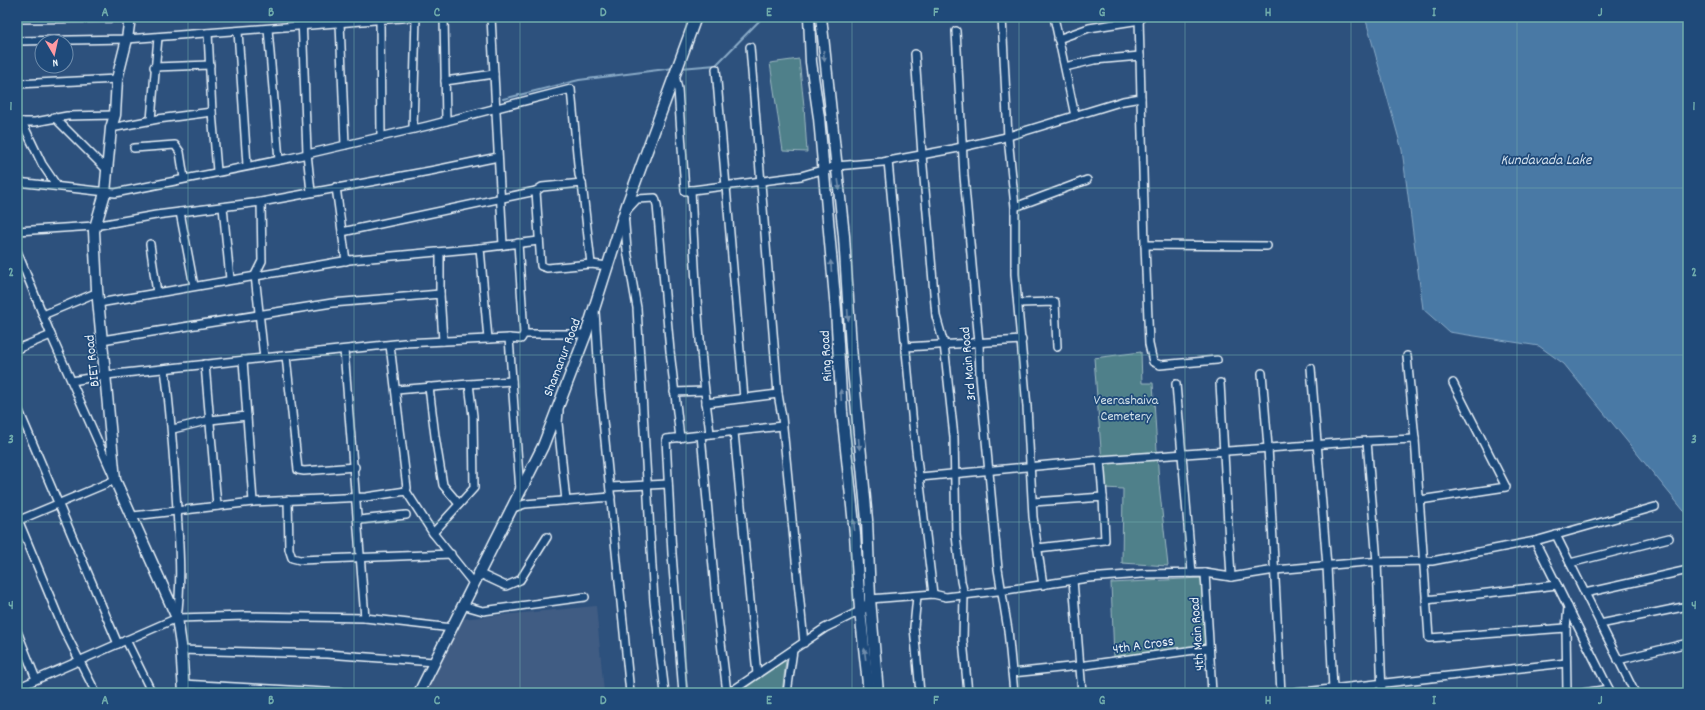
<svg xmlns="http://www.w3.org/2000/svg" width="1705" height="710" viewBox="0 0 1705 710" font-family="Dekko,sans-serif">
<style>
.built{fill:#415c83}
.green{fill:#50808a;stroke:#9cb8c1}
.water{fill:#4879a5;stroke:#88a9c6}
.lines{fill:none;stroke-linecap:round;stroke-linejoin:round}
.stream{stroke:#88a9c6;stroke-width:2}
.street-casing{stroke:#e8f1f8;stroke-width:10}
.secondary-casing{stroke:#e8f1f8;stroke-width:13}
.street{stroke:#1f4a7a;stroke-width:7}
.secondary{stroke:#1f4a7a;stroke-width:10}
.oneway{fill:#6f8dac}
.grid{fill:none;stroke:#71adac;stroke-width:1;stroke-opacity:0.55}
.labels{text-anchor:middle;stroke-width:3.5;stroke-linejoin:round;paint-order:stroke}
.street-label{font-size:14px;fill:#e8f1f8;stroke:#1f4a7a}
.park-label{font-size:14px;fill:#d1e0e8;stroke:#1f4a7a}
.water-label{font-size:15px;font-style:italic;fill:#d0dfec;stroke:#1f4a7a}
.neatline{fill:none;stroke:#71adac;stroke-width:1.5}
.grid-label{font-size:13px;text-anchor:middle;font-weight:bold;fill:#71adac}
</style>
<rect width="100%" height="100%" fill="#2d517d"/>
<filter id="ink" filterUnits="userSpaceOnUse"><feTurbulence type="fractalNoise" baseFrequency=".025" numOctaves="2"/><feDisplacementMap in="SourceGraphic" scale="8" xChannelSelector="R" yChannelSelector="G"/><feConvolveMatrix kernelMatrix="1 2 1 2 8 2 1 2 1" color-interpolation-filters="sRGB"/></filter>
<g filter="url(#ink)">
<!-- built -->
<polygon class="built" points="596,606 604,693 424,693 461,619"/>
<!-- green -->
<g class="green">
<polygon points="799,59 804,106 807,152 783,151 770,63"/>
<polygon points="1141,352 1142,383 1153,383 1159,484 1168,566 1122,563 1123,489 1104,488 1094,358"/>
<polygon points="1201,578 1205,647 1114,657 1111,583"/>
<polygon points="786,660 782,693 738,693"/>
</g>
<!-- water -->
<polygon class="water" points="1365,17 1688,17 1688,516 1564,364 1539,346 1449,332 1423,309 1402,150"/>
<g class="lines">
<!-- stream -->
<g class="stream">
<polyline points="681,68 716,65 763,17"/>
<polyline points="503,99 579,80 674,68"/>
</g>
<defs>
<g id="street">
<polyline points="302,17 307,153 311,192"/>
<polyline points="444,17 446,121"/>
<polyline points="491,17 503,245"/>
<polyline points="1002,17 1008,137 1015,207 1015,274 1027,407 1033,517 1043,585"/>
<polyline points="1054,17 1075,116"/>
<polyline points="17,19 130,18"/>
<polyline points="380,20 381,136"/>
<polyline points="340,23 345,145"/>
<polyline points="268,29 279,160"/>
<polyline points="238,31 247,165"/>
<polyline points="956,31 964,176 979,343 980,376 998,569 1008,630 1014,693"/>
<polyline points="208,33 212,112"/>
<polyline points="1058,39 1089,28 1140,20"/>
<polyline points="17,41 127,39 414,17"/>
<polyline points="750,47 778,394 782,417 804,643"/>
<polyline points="915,54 922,155 936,316 944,344 954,437 956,535 961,581 964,595 963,640 968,693"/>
<polyline points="154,67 210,65"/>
<polyline points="1065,67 1094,60 1140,56"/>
<polyline points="716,69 744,398"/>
<polyline points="675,75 678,89 685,191 801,176 836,166 883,162 953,149 1002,138 1123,101 1141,98 1139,17"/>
<polyline points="445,81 494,74"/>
<polyline points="17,84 117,79"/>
<polyline points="1141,98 1145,245 1149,344 1153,362 1160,365 1217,360"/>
<polyline points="54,117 107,170"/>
<polyline points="151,120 158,37"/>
<polyline points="17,122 35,122 67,116 115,115"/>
<polyline points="22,122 42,164 57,186"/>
<polyline points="111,128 158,119 212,112 217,171"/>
<polyline points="413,129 416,17"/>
<polyline points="134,148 175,145 180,152 184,178"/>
<polyline points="888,161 913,425 933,594"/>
<polyline points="17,182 115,193 290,158 427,126 571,89 579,175 582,183"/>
<polyline points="336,187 346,261"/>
<path d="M 691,190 C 695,271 699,353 710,433"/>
<polyline points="536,191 542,187 582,183 591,264"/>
<polyline points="261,202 262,261 255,275 264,358"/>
<polyline points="223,207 230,279"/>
<polyline points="1015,207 1087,180"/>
<polyline points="180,212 194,286"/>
<polyline points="17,231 94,226 156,215 261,202 435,170 498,157"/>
<polyline points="342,232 536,191 541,266 547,268 591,264 608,266"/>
<polyline points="150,244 157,293"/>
<polyline points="1145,245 1267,246"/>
<polyline points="17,251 51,335 115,480 17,521"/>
<polyline points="440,252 440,294"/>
<polyline points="99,303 349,260 480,248"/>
<polyline points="1018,303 1055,302 1057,347"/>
<polyline points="595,311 600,390 630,693"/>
<polyline points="43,315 98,292"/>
<polyline points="524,334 586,334"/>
<polyline points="509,338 521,339 524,334 518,243"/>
<polyline points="488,339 480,248 539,241"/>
<polyline points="102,340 332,303 440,294 443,341"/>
<polyline points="390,345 407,488 406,491"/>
<polyline points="905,347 1022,340"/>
<polyline points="17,349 51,335"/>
<polyline points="344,350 365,618"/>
<polyline points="286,356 298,470 304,471 355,467"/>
<polyline points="1407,356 1415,439"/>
<polyline points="243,360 253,502"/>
<polyline points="205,364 217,506"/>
<polyline points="1311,368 1327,566 1333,689"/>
<path d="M 165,369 C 171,415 174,461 177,509 C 179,546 182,581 177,618"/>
<polyline points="1262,373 1268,447 1281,693"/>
<polyline points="72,381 106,375 404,343 509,338 520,491"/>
<polyline points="1220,383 1231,577"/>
<polyline points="469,384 512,381"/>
<polyline points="1176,384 1192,573"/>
<polyline points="429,387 435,436 443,485 459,504"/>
<polyline points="396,390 469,384 473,416 474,488 433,533"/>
<polyline points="674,392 704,391"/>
<polyline points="706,403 778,394"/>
<polyline points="17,406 118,644"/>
<polyline points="559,411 558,423 566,501"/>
<polyline points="173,429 210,420 247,416"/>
<polyline points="734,432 757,674"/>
<polyline points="701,435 716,600 727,693"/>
<polyline points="1100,460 1367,441"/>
<polyline points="920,477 1100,460 1103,497"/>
<polyline points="610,487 668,484"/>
<polyline points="288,500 289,549 292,558 300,560 451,554"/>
<polyline points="1420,500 1506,487 1453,383"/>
<polyline points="1033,502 1103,497 1105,540 1038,548"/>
<polyline points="510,509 525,504 611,497"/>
<polyline points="133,516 253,502 366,497 406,491 433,533 473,583"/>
<polyline points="17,517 63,628 96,693"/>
<polyline points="359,520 406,515"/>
<polyline points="1556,535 1635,693"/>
<polyline points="1535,541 1611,693"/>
<polyline points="1570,563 1669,538"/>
<polyline points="478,573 506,586 520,580 547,537"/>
<polyline points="1205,573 1212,693"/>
<polyline points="1073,580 1082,693"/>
<polyline points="1585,593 1688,570"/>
<polyline points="917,596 914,627 920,693"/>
<polyline points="1426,600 1557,585"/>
<polyline points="462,605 483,611 585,597"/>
<polyline points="1600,624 1688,606"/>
<polyline points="17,631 36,679"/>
<polyline points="126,640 152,693"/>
<polyline points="180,650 327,654 434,662"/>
<polyline points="1618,660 1688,643"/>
<polyline points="1012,673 1079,666 1209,648"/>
<polyline points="183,684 343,693"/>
<polyline points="17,688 177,618 246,616 365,618 452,628"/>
<polyline points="665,693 654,601 637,308 627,250 624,213 637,199 655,198 657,205 670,351 680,438"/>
<polyline points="683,693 672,554 666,439 782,426"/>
<polyline points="729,693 825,628 864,609 870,599 933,594 946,597 1006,590 1088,578 1142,574 1205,573 1231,577 1275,570 1366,562 1432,561 1535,541 1655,507"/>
<polyline points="787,693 793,650"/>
<polyline points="1295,693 1566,663"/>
<polyline points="1382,693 1377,562 1367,441 1415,439 1429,638 1566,628"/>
<polyline points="1567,693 1566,628 1568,607"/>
<polyline points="1583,693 1609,689"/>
</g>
<g id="secondary">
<polyline points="130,17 127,39 117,79 115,115 111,128 105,193 94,231 97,289 115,480 177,618 181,645 184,693"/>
<polyline points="809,17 811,62 819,118 836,310 842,412 855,534 860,610 869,693"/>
<polyline points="821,17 844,236 851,347 867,520 870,599 878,693"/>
<polyline points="419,693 543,446 586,334 627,205 696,17"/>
</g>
</defs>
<!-- street casing -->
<use href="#street" class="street-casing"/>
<!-- secondary casing -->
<use href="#secondary" class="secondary-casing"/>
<!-- street -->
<use href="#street" class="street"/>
<!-- secondary -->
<use href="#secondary" class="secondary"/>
</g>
<!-- one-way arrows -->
<defs><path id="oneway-solid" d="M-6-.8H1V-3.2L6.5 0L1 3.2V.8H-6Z"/></defs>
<g class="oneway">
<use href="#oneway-solid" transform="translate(824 56) rotate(84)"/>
<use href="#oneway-solid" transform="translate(839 185) rotate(82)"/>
<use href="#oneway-solid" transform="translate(831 266) rotate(-95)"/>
<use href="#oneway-solid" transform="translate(848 315) rotate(86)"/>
<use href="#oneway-solid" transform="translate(841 395) rotate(-93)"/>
<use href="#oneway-solid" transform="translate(859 444) rotate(85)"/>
<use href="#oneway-solid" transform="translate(854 525) rotate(-96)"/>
<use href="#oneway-solid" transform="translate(865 654) rotate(-97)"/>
</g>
</g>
<!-- grid -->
<path class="grid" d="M 188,17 L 188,693M 354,17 L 354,693M 520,17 L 520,693M 686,17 L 686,693M 852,17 L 852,693M 1019,17 L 1019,693M 1185,17 L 1185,693M 1351,17 L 1351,693M 1517,17 L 1517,693M 17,188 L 1688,188M 17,355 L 1688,355M 17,522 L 1688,522"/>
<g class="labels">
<!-- street labels -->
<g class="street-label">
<text transform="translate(825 356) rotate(-93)" y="5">Ring Road</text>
<text transform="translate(561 357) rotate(-69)" y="5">Shamanur Road</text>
<text transform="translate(91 361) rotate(-96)" y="5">BIET Road</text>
<text transform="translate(967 364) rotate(-95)" y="5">3rd Main Road</text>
<text transform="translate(1196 634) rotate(-94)" y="5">4th Main Road</text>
<text transform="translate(1143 644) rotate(-8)" y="5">4th A Cross</text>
</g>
<!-- park labels -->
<g class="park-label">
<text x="1126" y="404">Veerashaiva<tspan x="1126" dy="16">Cemetery</tspan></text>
</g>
<!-- water labels -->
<g class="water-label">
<text x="1546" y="164">Kundavada Lake</text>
</g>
</g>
<!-- margin -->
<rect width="1705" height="710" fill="none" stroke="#1f4a7a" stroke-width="44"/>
<!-- north arrow -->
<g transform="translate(54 54) rotate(171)"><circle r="19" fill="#1f4a7a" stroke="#6f8dac"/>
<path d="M0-3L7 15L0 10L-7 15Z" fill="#ff9aa2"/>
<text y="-6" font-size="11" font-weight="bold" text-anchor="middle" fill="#e8f1f8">N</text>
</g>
<rect x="22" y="22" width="1661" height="666" class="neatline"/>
<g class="grid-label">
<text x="105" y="16">A</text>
<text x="271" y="16">B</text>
<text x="437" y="16">C</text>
<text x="603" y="16">D</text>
<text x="769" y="16">E</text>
<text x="936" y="16">F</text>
<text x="1102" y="16">G</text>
<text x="1268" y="16">H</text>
<text x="1434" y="16">I</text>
<text x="1600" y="16">J</text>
<text x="11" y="110">1</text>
<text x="1694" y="110">1</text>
<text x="11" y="276">2</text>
<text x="1694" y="276">2</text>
<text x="11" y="443">3</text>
<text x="1694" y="443">3</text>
<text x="11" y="609">4</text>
<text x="1694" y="609">4</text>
<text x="105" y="704">A</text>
<text x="271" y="704">B</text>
<text x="437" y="704">C</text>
<text x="603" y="704">D</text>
<text x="769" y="704">E</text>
<text x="936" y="704">F</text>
<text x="1102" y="704">G</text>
<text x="1268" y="704">H</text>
<text x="1434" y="704">I</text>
<text x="1600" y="704">J</text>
</g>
</svg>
